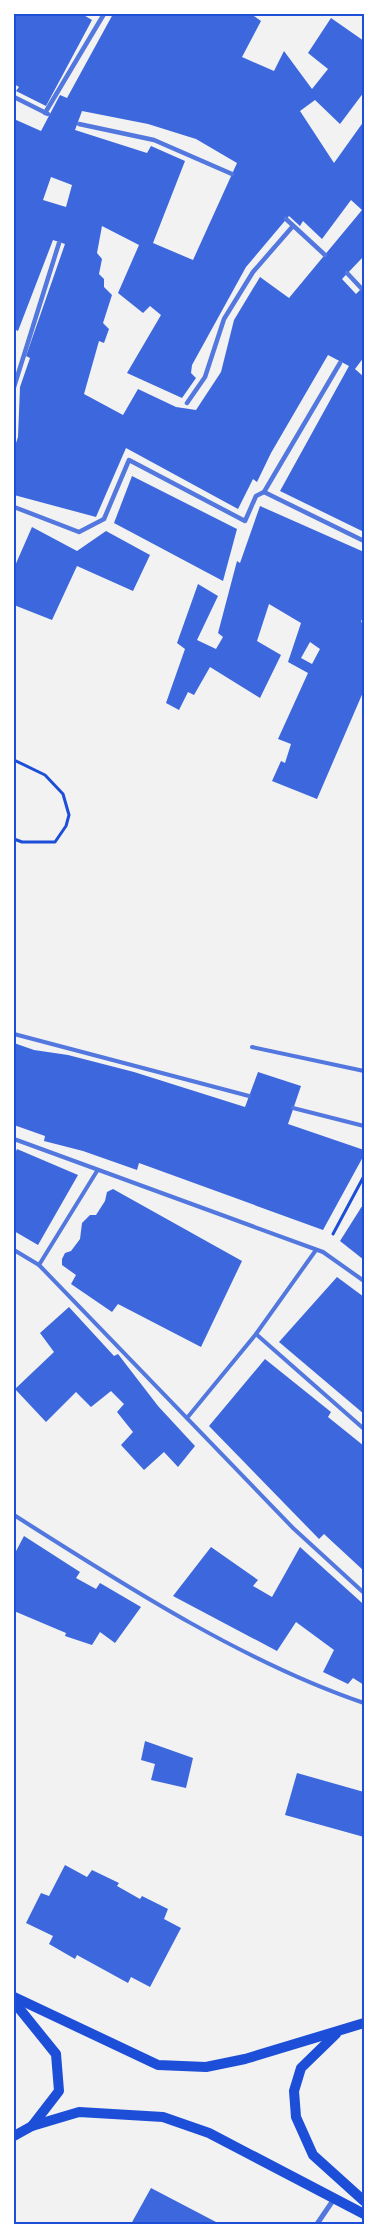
<svg xmlns="http://www.w3.org/2000/svg" width="378" height="2238" viewBox="0 0 378 2238" font-family="'Space Grotesk',sans-serif">
<style>
.building{fill:#3d67dc;fill-rule:evenodd}
.lines{fill:none;stroke-linecap:round;stroke-linejoin:round}
.path{stroke:#1d4ed8;stroke-width:3}
.service{stroke:#5277de;stroke-width:4}
.pedestrian{stroke:#5277de;stroke-width:4.5}
.minor{stroke:#5277de;stroke-width:5}
.secondary{stroke:#1d4ed8;stroke-width:10}
.neatline{fill:none;stroke:#1d4ed8;stroke-width:2}
</style>
<rect width="100%" height="100%" fill="#f2f2f2"/>
<!-- building -->
<g class="building">
<polygon points="14,14 82,14 92,20 46,106 16,91 19,87 14,84"/>
<path d="M 113,14 L 251,14 L 261,21 L 242,57 L 274,71 L 284,51 L 312,89 L 328,69 L 308,53 L 331,18 L 364,41 L 364,92 L 340,124 L 315,100 L 300,111 L 334,163 L 364,121 L 364,256 L 342,279 L 356,294 L 364,286 L 364,357 L 355,369 L 364,377 L 364,532 L 280,491 L 349,366 L 328,355 L 271,453 L 257,482 L 253,479 L 238,509 L 126,448 L 96,517 L 14,495 L 14,449 L 18,437 L 20,387 L 30,358 L 26,356 L 65,244 L 53,240 L 18,331 L 14,329 L 14,119 L 41,131 L 60,95 L 67,98 ZM 82,111 L 148,124 L 196,139 L 237,163 L 193,260 L 153,243 L 185,161 L 151,146 L 147,153 L 75,130 ZM 51,177 L 72,185 L 66,207 L 43,200 ZM 351,200 L 362,210 L 289,298 L 260,277 L 234,320 L 221,372 L 196,410 L 176,407 L 138,389 L 123,415 L 84,394 L 99,341 L 104,343 L 109,329 L 103,323 L 112,295 L 104,287 L 104,279 L 99,274 L 102,259 L 97,253 L 102,226 L 139,245 L 118,293 L 143,313 L 150,306 L 161,315 L 127,373 L 182,398 L 196,378 L 191,373 L 192,365 L 246,267 L 289,216 L 300,226 L 303,221 L 322,239 Z"/>
<polygon points="132,476 237,529 223,581 114,523"/>
<path d="M 260,506 L 364,552 L 364,614 L 361,622 L 364,623 L 364,690 L 317,799 L 272,781 L 281,761 L 285,763 L 291,744 L 278,739 L 308,673 L 288,662 L 301,623 L 269,604 L 257,641 L 281,655 L 260,698 L 210,667 L 194,695 L 188,692 L 179,710 L 166,703 L 185,649 L 177,643 L 198,584 L 218,596 L 197,640 L 216,649 L 223,637 L 218,633 L 237,561 L 240,563 ZM 310,642 L 320,649 L 312,664 L 301,658 Z"/>
<polygon points="32,527 77,551 106,531 150,555 133,591 77,566 52,620 14,605 14,568"/>
<polygon points="14,1043 34,1050 68,1055 134,1072 245,1107 258,1072 301,1086 288,1124 364,1150 364,1155 323,1230 139,1163 137,1170 83,1151 44,1141 45,1136 14,1125"/>
<polygon points="17,1149 78,1175 38,1245 14,1231 14,1156"/>
<polygon points="113,1189 242,1261 201,1347 118,1304 112,1312 71,1284 76,1275 62,1265 62,1259 65,1253 71,1251 80,1239 82,1223 90,1215 96,1215 105,1201 107,1192"/>
<polygon points="364,1203 364,1260 340,1241"/>
<polygon points="337,1277 364,1297 364,1414 279,1342"/>
<polygon points="69,1307 114,1356 118,1354 158,1406 195,1446 178,1467 164,1452 144,1470 121,1445 133,1432 117,1412 124,1404 111,1391 91,1407 76,1392 46,1422 15,1389 54,1352 40,1333"/>
<polygon points="265,1359 331,1412 328,1417 364,1446 364,1571 324,1534 319,1539 209,1426"/>
<polygon points="24,1536 80,1572 76,1578 96,1589 100,1583 141,1607 115,1643 100,1632 92,1645 65,1636 66,1633 14,1611 14,1555"/>
<polygon points="211,1547 258,1580 253,1586 272,1597 300,1547 361,1602 364,1605 364,1685 353,1678 348,1684 323,1672 334,1650 296,1622 277,1651 173,1596"/>
<polygon points="145,1741 193,1758 186,1788 151,1780 155,1764 141,1760"/>
<polygon points="297,1773 364,1792 364,1837 285,1815"/>
<polygon points="65,1865 87,1877 92,1870 119,1883 117,1886 140,1899 142,1896 168,1909 164,1919 181,1928 150,1987 131,1977 128,1983 77,1955 75,1959 49,1944 53,1936 26,1923 41,1893 49,1896"/>
<polygon points="151,2188 216,2222 215,2224 131,2224"/>
</g>
<g class="lines">
<!-- path -->
<g class="path">
<polyline points="14,760 45,775 63,794 69,815 66,826 55,842 22,842 14,839"/>
<polyline points="333,1234 364,1176"/>
</g>
<!-- service -->
<g class="service">
<polyline points="14,1034 249,1096"/>
<polyline points="252,1047 364,1071"/>
<polyline points="293,1108 364,1126"/>
<polyline points="14,1139 323,1252 364,1281"/>
<polyline points="14,1250 39,1265 293,1528 364,1593"/>
<polyline points="39,1265 97,1171"/>
<polyline points="256,1334 364,1429"/>
<polyline points="187,1418 256,1334 316,1250"/>
<path d="M 14,1515 C 121,1583 243,1662 364,1703"/>
</g>
<!-- pedestrian -->
<g class="pedestrian">
<polyline points="14,97 48,114"/>
<polyline points="45,113 104,14"/>
<polyline points="79,124 154,140 232,174"/>
<polyline points="286,219 325,255"/>
<polyline points="347,273 362,289"/>
<polyline points="14,387 59,243"/>
<polyline points="187,403 205,377 224,319 253,272 293,226"/>
<polyline points="264,492 340,363"/>
<polyline points="264,492 364,541"/>
<polyline points="14,507 79,532 104,519 129,460 245,521 256,496 264,492"/>
</g>
<!-- minor -->
<polyline class="minor" points="317,2224 334,2199"/>
<!-- secondary -->
<g class="secondary">
<polyline points="14,1997 158,2065 206,2067 245,2059 364,2023"/>
<polyline points="14,2002 56,2054 59,2091 32,2126"/>
<polyline points="336,2034 301,2068 294,2091 296,2117 313,2155 364,2201"/>
<polyline points="14,2136 32,2126 79,2112 163,2117 209,2133 364,2214"/>
</g>
</g>
<!-- border -->
<rect width="378" height="2238" fill="none" stroke="#ffffff" stroke-width="30"/>
<rect x="15" y="15" width="348" height="2208" class="neatline"/>
</svg>
